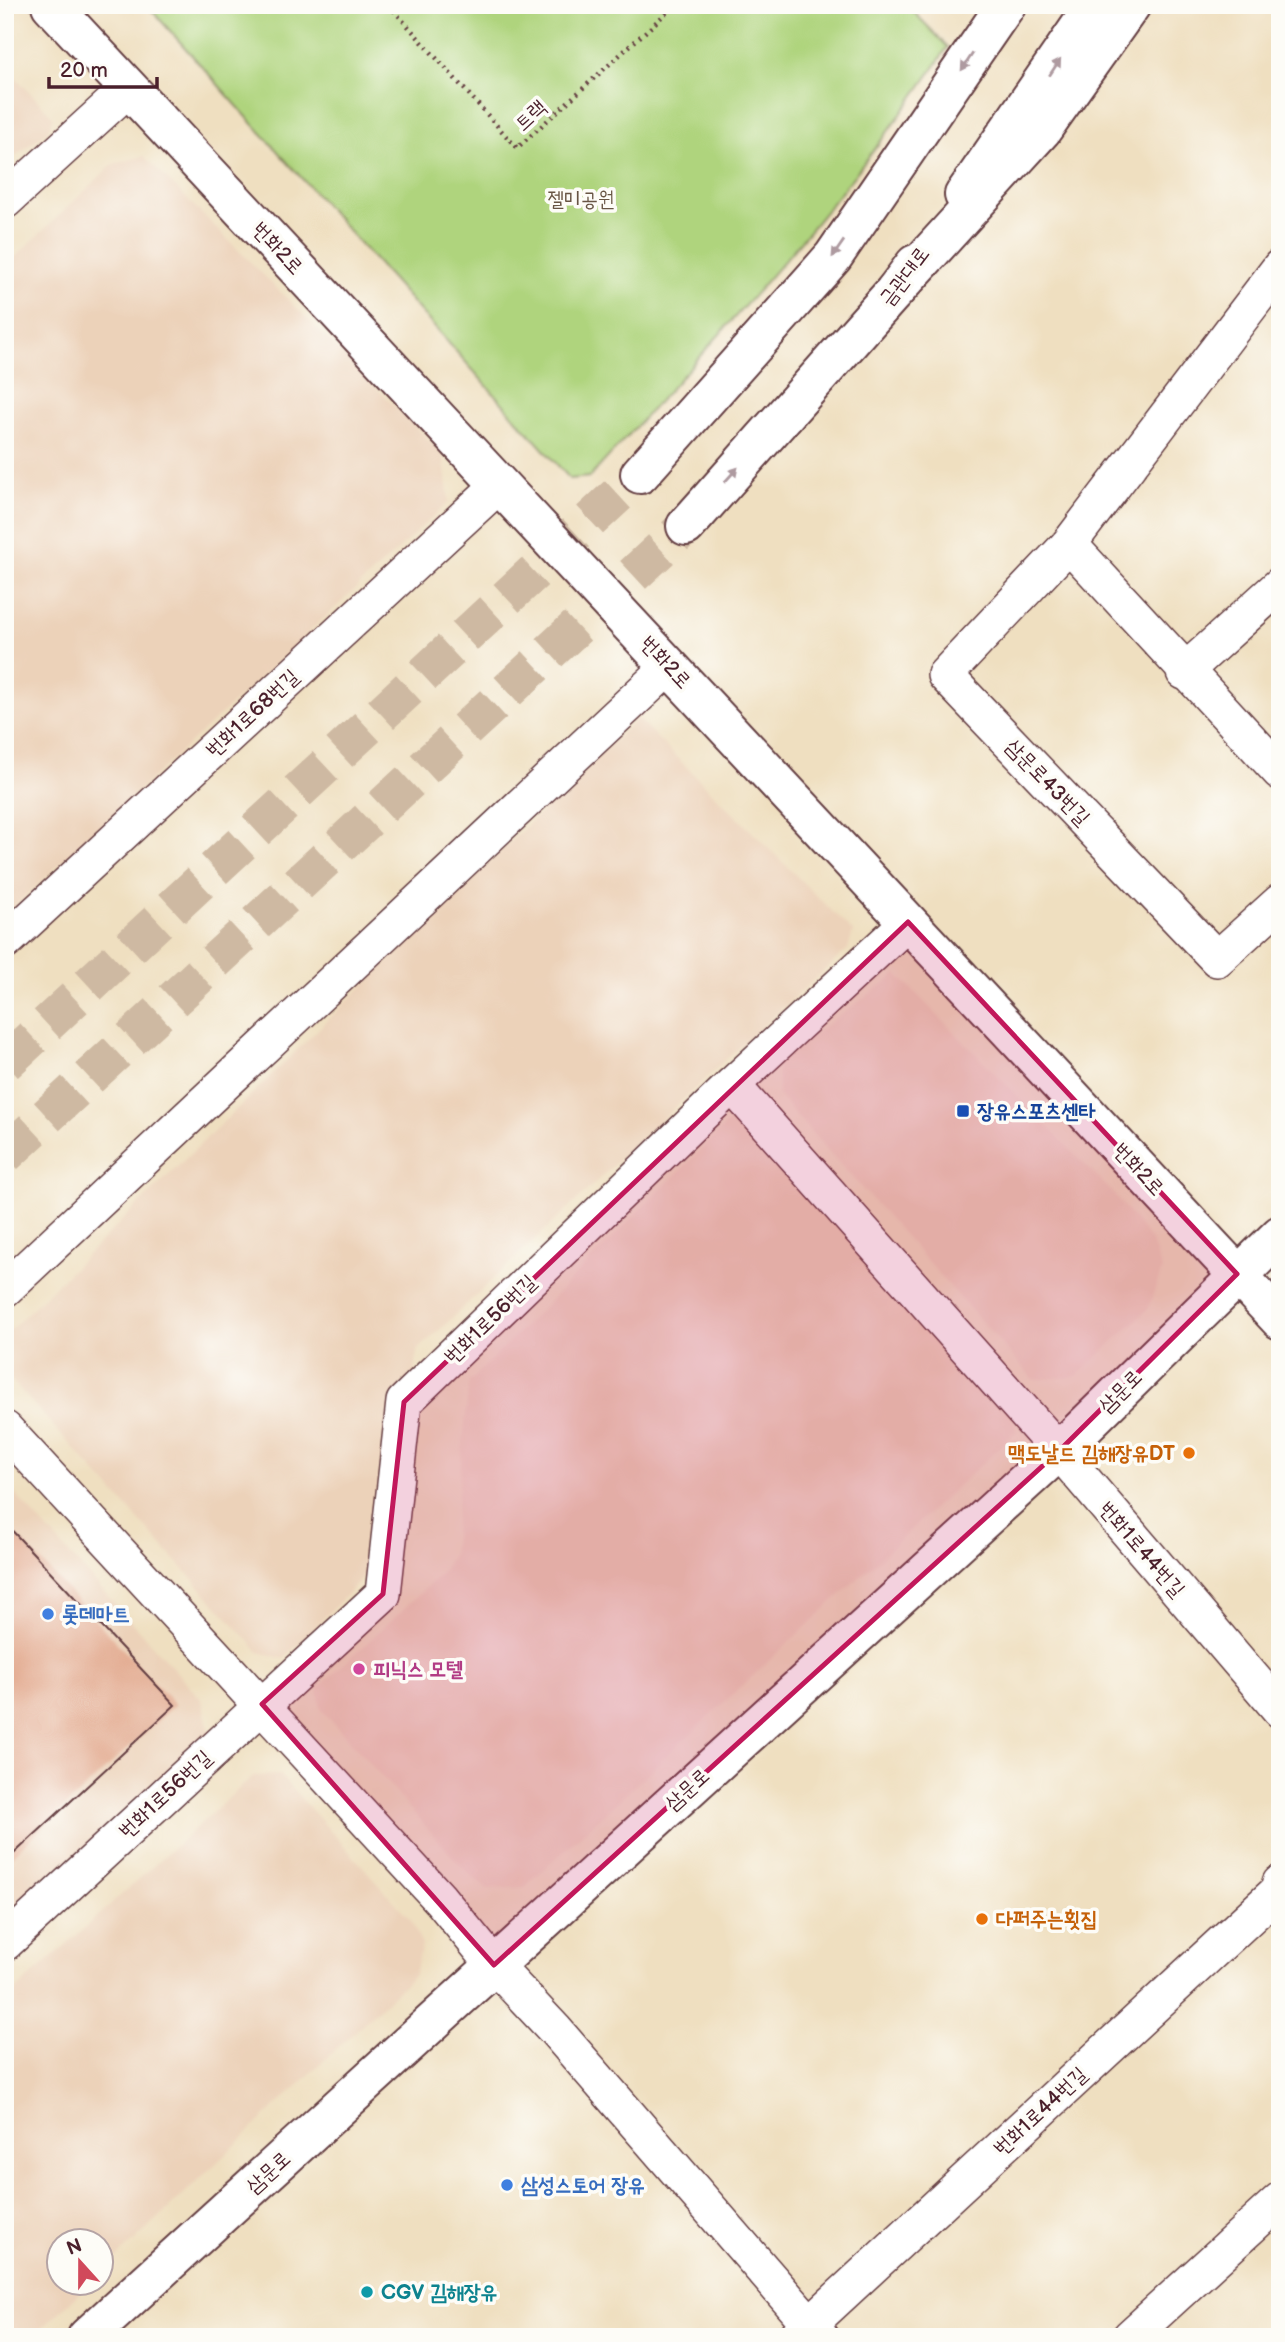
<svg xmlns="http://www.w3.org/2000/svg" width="1285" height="2342" viewBox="0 0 1285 2342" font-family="'Balsamiq Sans','Poor Story',sans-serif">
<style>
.built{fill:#ecd2b9}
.green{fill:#afd47d;stroke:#7c7a54;stroke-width:2}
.building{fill:#e4af95}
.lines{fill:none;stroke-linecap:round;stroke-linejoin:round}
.secondary-tunnel{stroke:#ceb9a2;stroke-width:38;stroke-dasharray:38 19;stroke-linecap:butt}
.minor-casing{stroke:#633c41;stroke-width:38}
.tertiary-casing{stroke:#633c41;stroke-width:42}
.secondary-casing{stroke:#633c41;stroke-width:42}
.motorway-casing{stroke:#633c41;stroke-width:42}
.path{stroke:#633c41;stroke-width:4.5;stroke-dasharray:2 5;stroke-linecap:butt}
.minor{stroke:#fff;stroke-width:35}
.tertiary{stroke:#fff;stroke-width:38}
.secondary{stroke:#fff;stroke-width:38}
.motorway{stroke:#fff;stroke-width:38}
.oneway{fill:#ae9aa0}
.marked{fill:#c2185b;fill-opacity:0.2;stroke:#c2185b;stroke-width:5;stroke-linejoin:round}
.transit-dot{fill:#1a4fb4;stroke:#fdfcf7;stroke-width:2.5}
.food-dot{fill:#e8710a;stroke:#fdfcf7;stroke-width:2.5}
.shop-dot{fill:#3f7fe0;stroke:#fdfcf7;stroke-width:2.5}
.hotel-dot{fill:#d1479c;stroke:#fdfcf7;stroke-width:2.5}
.culture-dot{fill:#0f9aa8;stroke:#fdfcf7;stroke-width:2.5}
.labels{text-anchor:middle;stroke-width:7;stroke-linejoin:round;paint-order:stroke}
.street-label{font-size:21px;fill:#4a1f2b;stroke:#fdfcf7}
.park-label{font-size:21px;fill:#685544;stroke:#fdfcf7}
.transit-label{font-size:21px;font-weight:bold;fill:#164399;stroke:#fdfcf7;text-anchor:start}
.food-label{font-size:21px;font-weight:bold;fill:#c56008;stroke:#fdfcf7;text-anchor:end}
.shop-label{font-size:21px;font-weight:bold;fill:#366cbe;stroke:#fdfcf7;text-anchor:start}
.hotel-label{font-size:21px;font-weight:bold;fill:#b23c85;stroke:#fdfcf7;text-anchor:start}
.culture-label{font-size:21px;font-weight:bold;fill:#0d838f;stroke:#fdfcf7;text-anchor:start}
</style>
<rect width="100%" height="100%" fill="#fdfcf7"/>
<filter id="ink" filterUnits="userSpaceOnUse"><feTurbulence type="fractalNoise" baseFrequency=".0143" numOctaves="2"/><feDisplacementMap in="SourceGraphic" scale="14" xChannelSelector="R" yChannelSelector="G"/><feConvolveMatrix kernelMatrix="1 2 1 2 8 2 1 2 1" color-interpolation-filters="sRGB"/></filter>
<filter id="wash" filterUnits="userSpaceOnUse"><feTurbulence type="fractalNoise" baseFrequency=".00686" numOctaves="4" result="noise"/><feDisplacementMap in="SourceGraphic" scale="28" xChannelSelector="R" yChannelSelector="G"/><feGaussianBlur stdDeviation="1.57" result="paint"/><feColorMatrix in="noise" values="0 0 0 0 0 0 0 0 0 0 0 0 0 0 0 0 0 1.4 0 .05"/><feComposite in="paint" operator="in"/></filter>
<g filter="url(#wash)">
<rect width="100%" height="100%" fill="#efdfc0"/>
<!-- built -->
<g class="built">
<polygon points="5,66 53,117 48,131 5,164"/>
<polygon points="144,156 443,454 449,502 5,915 5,267 113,164"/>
<polygon points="637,718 853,932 848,949 719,1066 417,1351 401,1539 284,1659 259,1652 5,1373 5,1335"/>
<polygon points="897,974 1113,1193 1152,1242 1162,1270 1148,1309 1077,1376 1034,1380 778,1095 777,1061"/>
<polygon points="740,1110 1010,1403 1016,1432 525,1887 487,1889 463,1868 321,1709 318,1688 440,1575 452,1555 469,1382"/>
<polygon points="5,1483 202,1700 210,1734 5,1932"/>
<polygon points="280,1775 411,1920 422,1945 414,1975 102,2272 102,2240 60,2240 60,2282 90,2283 33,2337 5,2337 5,2000 253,1776"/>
</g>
<!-- green -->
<path class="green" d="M 147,5 L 907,5 L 948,47 C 844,203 716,339 590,477 L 570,479 Z"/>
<g id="blocks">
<!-- building -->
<polygon class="building" points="5,1523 175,1705 5,1862"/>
</g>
</g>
<g filter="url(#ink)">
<use href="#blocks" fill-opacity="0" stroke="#633c41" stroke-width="2"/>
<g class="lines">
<!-- secondary-tunnel -->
<g class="secondary-tunnel">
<polyline points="5,1063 640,474"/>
<polyline points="5,1155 686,526"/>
</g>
<defs>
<g id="minor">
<polyline points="5,201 129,88"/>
<polyline points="1280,267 1069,544 945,675 1217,959 1280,902"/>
<polyline points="1069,544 1280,772"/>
<polyline points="1184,672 1280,585"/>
<polyline points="5,942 499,485"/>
<polyline points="732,1085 908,922"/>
<polyline points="5,1289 670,666"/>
<polyline points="5,1429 440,1899 494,1965 555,2030 821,2337"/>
<polyline points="5,1943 383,1594 404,1402 732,1085 1059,1451 1280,1710"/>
<polyline points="796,2337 1278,1891 1280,1883"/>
<polyline points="1130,2337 1280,2200"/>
</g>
<g id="tertiary">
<polyline points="51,5 1280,1320"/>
<polyline points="87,2337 1059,1451 1280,1235"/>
</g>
<g id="secondary">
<polyline points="964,195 1095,5"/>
<polyline points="640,474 833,257 1006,5"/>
<polyline points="686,526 894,292 915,264"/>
</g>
<polyline id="motorway" points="894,292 1042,130 1131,5"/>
</defs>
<!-- minor casing -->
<use href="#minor" class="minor-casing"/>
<!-- tertiary casing -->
<use href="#tertiary" class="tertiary-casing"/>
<!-- secondary casing -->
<use href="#secondary" class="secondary-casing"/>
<!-- motorway casing -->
<use href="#motorway" class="motorway-casing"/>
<!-- path -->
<polyline class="path" points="389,5 517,148 675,5"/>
<!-- minor -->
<use href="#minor" class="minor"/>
<!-- tertiary -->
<use href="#tertiary" class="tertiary"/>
<!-- secondary -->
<use href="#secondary" class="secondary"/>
<!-- motorway -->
<use href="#motorway" class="motorway"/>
</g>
<!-- one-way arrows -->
<defs><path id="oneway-solid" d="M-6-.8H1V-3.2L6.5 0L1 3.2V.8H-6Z" transform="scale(1.75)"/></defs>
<g class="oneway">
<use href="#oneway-solid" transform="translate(967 62) rotate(124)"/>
<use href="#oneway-solid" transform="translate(1055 67) rotate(-57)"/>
<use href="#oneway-solid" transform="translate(838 249) rotate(125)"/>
<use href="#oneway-solid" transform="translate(731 475) rotate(-48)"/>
</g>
</g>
<!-- marked area -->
<path class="marked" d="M 908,922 L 1237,1274 L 1059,1451 L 494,1965 L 262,1704 L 383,1594 L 404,1402 Z"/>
<!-- markers -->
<rect class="transit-dot" x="956" y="1104" width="14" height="14" rx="3.5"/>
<g class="food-dot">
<circle cx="1189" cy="1453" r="7"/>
<circle cx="982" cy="1919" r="7"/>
</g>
<g class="shop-dot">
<circle cx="48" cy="1614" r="7"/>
<circle cx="507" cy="2185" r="7"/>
</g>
<circle class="hotel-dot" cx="359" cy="1669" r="7"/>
<circle class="culture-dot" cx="367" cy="2292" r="7"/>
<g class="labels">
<!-- street labels -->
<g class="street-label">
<text transform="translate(530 115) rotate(-42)" y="7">트랙</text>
<text transform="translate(278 248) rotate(47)" y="7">번화2로</text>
<text transform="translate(904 276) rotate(-53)" y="7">금관대로</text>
<text transform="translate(666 662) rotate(47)" y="7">번화2로</text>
<text transform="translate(252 713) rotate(-43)" y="7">번화1로68번길</text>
<text transform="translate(1048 782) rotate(46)" y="7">삼문로43번길</text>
<text transform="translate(1139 1169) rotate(47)" y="7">번화2로</text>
<text transform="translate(490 1319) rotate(-44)" y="7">번화1로56번길</text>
<text transform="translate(1120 1391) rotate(-45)" y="7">삼문로</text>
<text transform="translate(1142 1549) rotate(49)" y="7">번화1로44번길</text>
<text transform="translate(687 1789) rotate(-42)" y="7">삼문로</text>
<text transform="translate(165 1794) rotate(-43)" y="7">번화1로56번길</text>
<text transform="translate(1040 2111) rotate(-43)" y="7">번화1로44번길</text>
<text transform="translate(268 2172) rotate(-42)" y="7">삼문로</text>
</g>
<!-- park labels -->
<g class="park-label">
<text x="581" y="206">젤미공원</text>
</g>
<!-- transit labels -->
<g class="transit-label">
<text x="977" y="1118">장유스포츠센타</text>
</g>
<!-- food labels -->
<g class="food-label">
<text x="1175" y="1460">맥도날드 김해장유DT</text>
<text x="996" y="1926" text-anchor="start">다퍼주는횟집</text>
</g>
<!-- shop labels -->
<g class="shop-label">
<text x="62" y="1621">롯데마트</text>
<text x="521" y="2192">삼성스토어 장유</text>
</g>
<!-- hotel labels -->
<g class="hotel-label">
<text x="373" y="1676">피닉스 모텔</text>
</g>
<!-- culture labels -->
<g class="culture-label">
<text x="381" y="2299">CGV 김해장유</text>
</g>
</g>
<!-- margin -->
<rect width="1285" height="2342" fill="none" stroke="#fdfcf7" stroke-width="28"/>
<!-- north arrow -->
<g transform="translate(80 2262) rotate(339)"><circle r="33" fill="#fdfcf7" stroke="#b5a4a5" stroke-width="2"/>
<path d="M0-5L12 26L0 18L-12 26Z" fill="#d1495b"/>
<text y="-10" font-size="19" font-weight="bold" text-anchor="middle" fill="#4a1f2b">N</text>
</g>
<!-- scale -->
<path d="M49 77v10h108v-10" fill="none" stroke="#4a1f2b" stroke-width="3.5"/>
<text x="60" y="77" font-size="21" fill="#4a1f2b" stroke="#fdfcf7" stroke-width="5" paint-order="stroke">20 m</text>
</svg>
